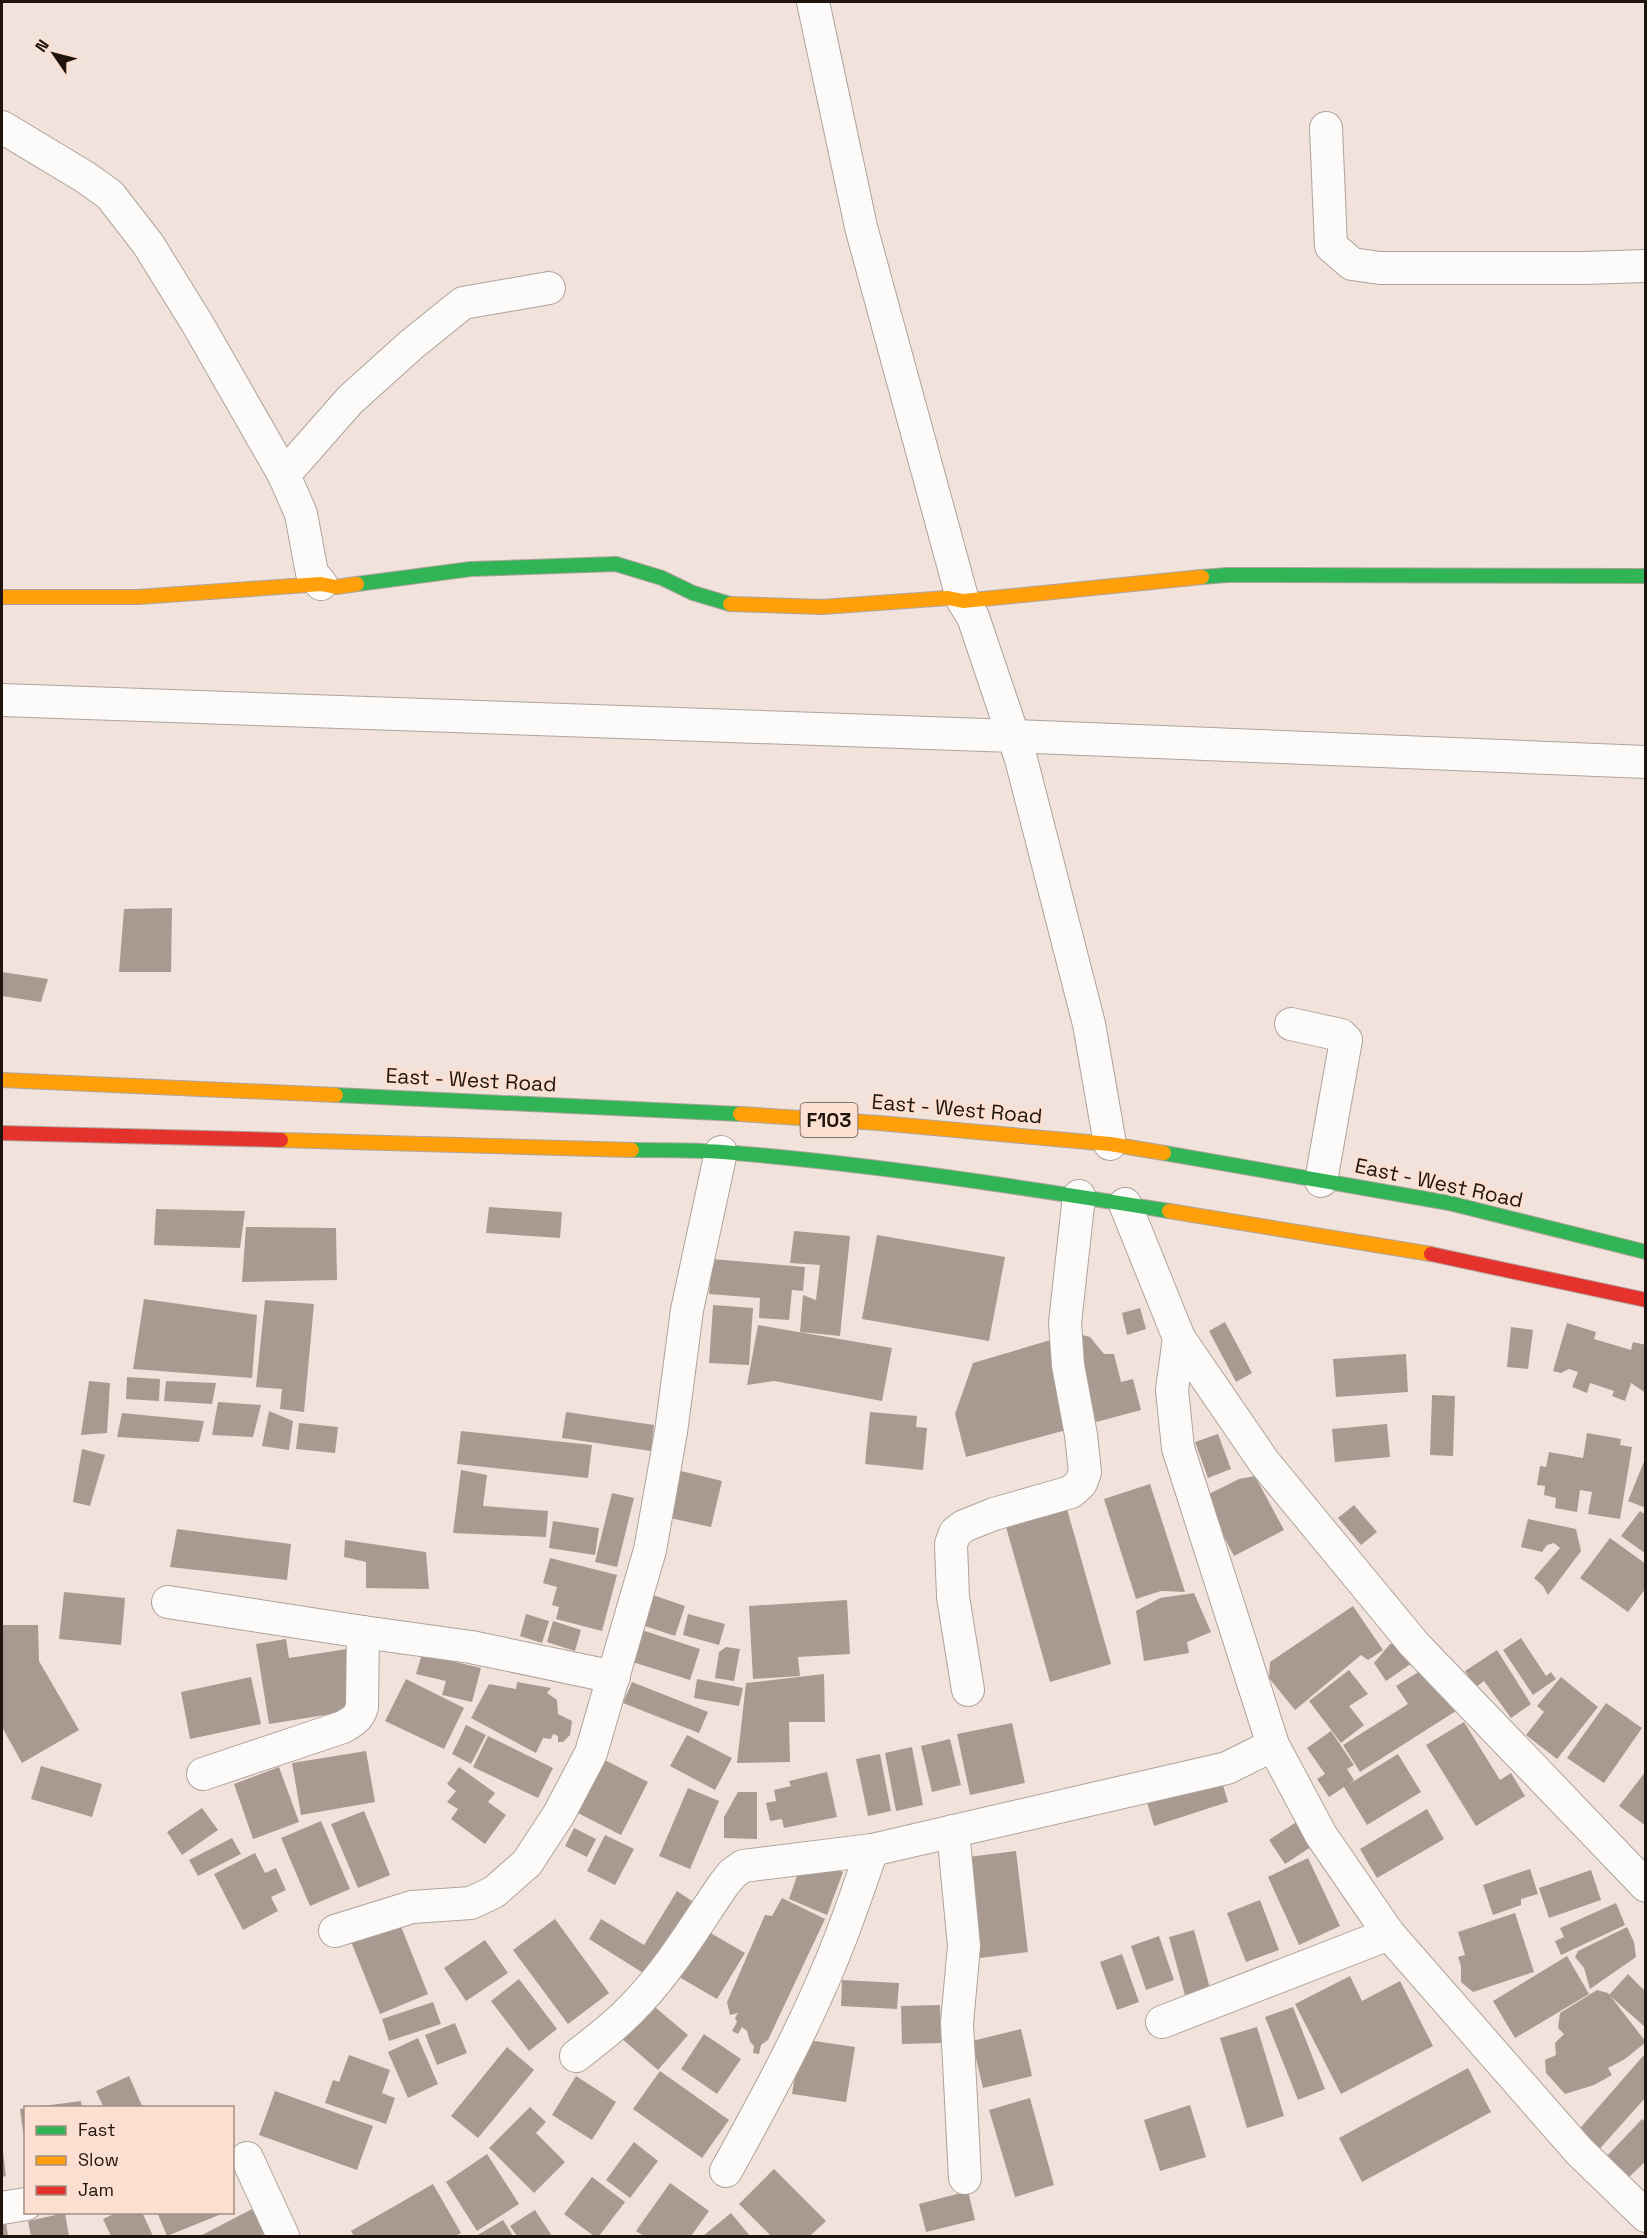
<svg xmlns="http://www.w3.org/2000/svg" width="1647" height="2238" viewBox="0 0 1647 2238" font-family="'Space Grotesk',sans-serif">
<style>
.building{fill:#a99a91}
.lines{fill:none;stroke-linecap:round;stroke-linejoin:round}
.street-casing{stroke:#aea39c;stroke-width:34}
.fast-casing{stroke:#aea39c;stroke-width:16}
.slow-casing{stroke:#aea39c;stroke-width:16}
.jam-casing{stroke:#aea39c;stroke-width:16}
.street{stroke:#fdfbfa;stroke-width:32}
.fast{stroke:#30b455;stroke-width:14}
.slow{stroke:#ff9f0a;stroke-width:14}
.jam{stroke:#e5322d;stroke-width:14}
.labels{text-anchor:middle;stroke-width:6;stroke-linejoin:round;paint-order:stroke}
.shield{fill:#fbe0d1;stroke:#625248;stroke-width:1.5}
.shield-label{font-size:20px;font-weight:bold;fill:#20150e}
.street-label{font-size:21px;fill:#20150e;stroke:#fbe0d1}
</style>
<rect width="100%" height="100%" fill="#f1e3db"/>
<!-- building -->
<g class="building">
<polygon points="172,908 171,972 119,972 124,909"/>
<polygon points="2,972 48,979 41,1002 2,996"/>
<polygon points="489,1207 562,1212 560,1238 486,1233"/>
<polygon points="156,1209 245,1211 240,1248 154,1245"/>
<polygon points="246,1227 336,1228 337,1280 242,1282"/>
<polygon points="794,1231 850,1236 840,1336 800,1332 803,1295 816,1300 820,1265 790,1263"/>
<polygon points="877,1235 1005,1257 989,1341 862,1319"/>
<polygon points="712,1259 805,1267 803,1291 792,1290 789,1320 759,1318 760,1298 709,1294"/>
<polygon points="144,1299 257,1315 252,1378 133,1369"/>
<polygon points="265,1300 314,1304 304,1412 280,1409 282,1389 256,1387"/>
<polygon points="713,1305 753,1308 749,1365 709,1363"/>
<polygon points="1140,1308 1146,1329 1127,1335 1122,1313"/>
<polygon points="1225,1322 1252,1373 1236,1382 1209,1331"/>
<polygon points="1567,1323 1596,1332 1594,1339 1631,1350 1633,1342 1646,1345 1646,1393 1631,1383 1625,1401 1612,1396 1614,1391 1590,1383 1587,1393 1572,1387 1578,1372 1569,1369 1561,1373 1553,1371"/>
<polygon points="758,1325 892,1348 882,1401 774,1381 747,1385"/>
<polygon points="1511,1327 1533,1330 1528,1369 1507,1367"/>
<polygon points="1074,1333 1090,1337 1104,1354 1114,1354 1121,1382 1133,1379 1141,1410 966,1457 955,1414 973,1363"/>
<polygon points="1406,1354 1408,1392 1336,1397 1333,1359"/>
<polygon points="127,1377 160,1379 159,1401 126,1399"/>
<polygon points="89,1381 110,1383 107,1433 81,1435"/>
<polygon points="166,1381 216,1383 212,1404 164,1401"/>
<polygon points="1432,1395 1455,1396 1453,1456 1430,1455"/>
<polygon points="218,1402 261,1405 253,1437 212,1435"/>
<polygon points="269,1411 293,1421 289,1450 262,1446"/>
<polygon points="566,1412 654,1425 651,1451 562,1438"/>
<polygon points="870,1412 917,1416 916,1427 927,1428 923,1470 865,1464"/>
<polygon points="122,1413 204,1421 199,1442 117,1437"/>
<polygon points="299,1423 338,1427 335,1453 296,1449"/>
<polygon points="1387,1424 1390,1457 1335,1462 1332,1429"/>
<polygon points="461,1431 592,1445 588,1478 457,1464"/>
<polygon points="1587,1433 1621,1439 1620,1445 1632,1447 1620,1519 1588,1514 1592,1492 1580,1490 1577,1512 1555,1508 1556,1498 1544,1495 1545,1486 1537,1485 1540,1466 1546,1467 1549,1452 1583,1458"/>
<polygon points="1218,1434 1231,1469 1208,1478 1195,1442"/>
<polygon points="82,1449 105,1455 90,1506 73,1502"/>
<polygon points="1645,1459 1646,1459 1646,1508 1628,1501"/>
<polygon points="461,1470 487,1475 483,1506 548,1511 546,1537 453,1533"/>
<polygon points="681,1471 722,1481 711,1527 670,1518"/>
<polygon points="1255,1476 1284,1530 1234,1556 1203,1497 1239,1479"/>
<polygon points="1150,1484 1185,1592 1161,1591 1136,1599 1104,1499"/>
<polygon points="612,1493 634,1498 617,1567 595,1562"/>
<polygon points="1065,1502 1111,1664 1050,1682 1004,1520"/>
<polygon points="1354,1505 1377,1532 1361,1545 1338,1518"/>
<polygon points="1640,1511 1646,1515 1646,1554 1621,1536"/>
<polygon points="1528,1519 1576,1529 1581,1551 1548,1595 1543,1586 1534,1578 1560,1548 1554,1543 1547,1545 1542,1552 1521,1547"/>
<polygon points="553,1521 599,1528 595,1555 549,1548"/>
<polygon points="177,1529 291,1544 287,1580 170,1567"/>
<polygon points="1610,1538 1646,1564 1646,1588 1628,1612 1580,1578"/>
<polygon points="345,1540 426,1552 429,1589 366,1588 366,1562 344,1557"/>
<polygon points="550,1558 617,1575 602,1631 556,1619 559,1607 552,1605 557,1587 543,1583"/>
<polygon points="64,1592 125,1598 121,1645 59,1639"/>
<polygon points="647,1593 685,1606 675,1636 636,1623"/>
<polygon points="1194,1593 1211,1632 1187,1642 1189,1653 1144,1661 1136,1611 1160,1598"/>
<polygon points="847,1600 850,1654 798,1657 800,1676 753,1679 749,1606"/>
<polygon points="1353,1606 1383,1650 1368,1660 1361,1655 1295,1710 1269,1678 1270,1662"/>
<polygon points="526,1614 549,1621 542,1643 520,1636"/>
<polygon points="688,1614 725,1624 719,1645 683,1635"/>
<polygon points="553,1621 581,1630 575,1651 547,1642"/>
<polygon points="2,1625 38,1625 39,1661 79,1730 22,1763 2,1727"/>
<polygon points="636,1628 700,1649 690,1680 626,1660"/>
<polygon points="1521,1638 1546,1676 1551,1672 1556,1679 1533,1695 1503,1650"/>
<polygon points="286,1639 289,1658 347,1649 356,1710 269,1724 256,1644"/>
<polygon points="1402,1642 1415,1661 1386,1681 1374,1663 1390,1644"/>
<polygon points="726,1647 740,1649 734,1681 715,1678 719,1652"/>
<polygon points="1497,1650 1531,1704 1511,1718 1484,1681 1476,1687 1465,1671"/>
<polygon points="422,1654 481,1668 472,1702 442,1695 446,1681 416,1674"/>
<polygon points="1428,1666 1456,1711 1360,1772 1343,1745 1408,1704 1396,1686"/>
<polygon points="1349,1670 1368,1694 1349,1706 1364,1725 1341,1743 1309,1701"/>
<polygon points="824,1674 825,1722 789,1722 790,1762 737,1763 746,1683"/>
<polygon points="251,1677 261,1724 190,1739 181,1692"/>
<polygon points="1561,1677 1598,1707 1557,1759 1526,1735 1544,1712 1537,1706"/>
<polygon points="406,1679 464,1708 444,1749 385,1721"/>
<polygon points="697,1679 743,1688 739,1706 694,1698"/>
<polygon points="517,1682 551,1688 547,1693 557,1700 558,1714 572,1721 570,1735 563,1742 558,1742 558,1736 553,1734 551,1739 543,1738 536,1753 471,1718 489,1684 516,1689"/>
<polygon points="632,1682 708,1712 699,1733 623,1703"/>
<polygon points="1606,1703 1642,1728 1604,1783 1567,1758"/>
<polygon points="1464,1722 1500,1780 1511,1773 1525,1796 1476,1826 1426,1745"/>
<polygon points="1012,1723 1025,1783 970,1795 957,1734"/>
<polygon points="466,1725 486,1735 471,1764 452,1754"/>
<polygon points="1331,1731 1354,1765 1347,1769 1354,1780 1349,1784 1398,1754 1421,1792 1367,1825 1344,1787 1329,1797 1317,1779 1325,1774 1307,1748"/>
<polygon points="687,1735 732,1758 715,1790 670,1766"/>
<polygon points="488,1736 553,1768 538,1798 473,1767"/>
<polygon points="950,1739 961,1785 932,1792 921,1746"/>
<polygon points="912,1747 923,1805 896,1811 885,1753"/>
<polygon points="366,1751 375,1802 301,1815 292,1763"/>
<polygon points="880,1754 891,1811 868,1816 856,1759"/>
<polygon points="597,1756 648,1782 621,1835 570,1809"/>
<polygon points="41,1766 102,1784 92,1817 31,1799"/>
<polygon points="279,1767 299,1822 253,1839 234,1784"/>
<polygon points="459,1767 495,1793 488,1802 506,1815 485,1844 451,1819 458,1809 447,1802 456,1791 447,1784"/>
<polygon points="1646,1771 1646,1826 1619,1806"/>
<polygon points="827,1772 837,1817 784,1828 782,1819 770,1821 766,1803 776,1801 774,1790 791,1786 789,1781"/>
<polygon points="1220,1775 1228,1802 1154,1826 1146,1799"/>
<polygon points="688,1788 719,1801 690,1869 659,1856"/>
<polygon points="738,1792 757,1792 757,1839 724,1838 724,1817"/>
<polygon points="202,1808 218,1830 182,1855 167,1832"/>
<polygon points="1427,1809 1444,1839 1377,1878 1360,1849"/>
<polygon points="364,1811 390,1875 358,1888 331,1824"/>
<polygon points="321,1821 350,1889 310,1906 281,1838"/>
<polygon points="1298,1821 1314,1845 1285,1864 1269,1840"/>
<polygon points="574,1828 596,1839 587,1857 565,1846"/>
<polygon points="605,1835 634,1849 615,1885 587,1871"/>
<polygon points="232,1838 241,1854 198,1876 189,1860"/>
<polygon points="1016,1851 1028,1952 980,1958 968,1857"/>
<polygon points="255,1853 265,1873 276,1868 286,1890 271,1897 278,1911 243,1930 214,1874"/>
<polygon points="1308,1858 1340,1926 1299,1945 1268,1877"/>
<polygon points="807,1859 843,1872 827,1915 789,1899 800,1867"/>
<polygon points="1530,1869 1538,1894 1521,1899 1521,1905 1493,1915 1483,1885"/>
<polygon points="1591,1870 1601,1900 1549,1918 1539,1888"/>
<polygon points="677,1891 695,1903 648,1976 589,1939 601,1919 644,1945"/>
<polygon points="782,1898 825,1919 768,2040 761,2045 759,2054 753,2053 754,2046 750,2042 747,2031 742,2027 738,2034 732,2031 737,2022 735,2018 738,2013 730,2015 727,2002 765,1915 772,1916"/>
<polygon points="1260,1900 1279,1950 1246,1962 1227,1913"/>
<polygon points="1616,1903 1625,1925 1561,1955 1555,1941 1564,1937 1560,1928"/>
<polygon points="1515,1913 1534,1972 1473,1992 1461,1982 1461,1966 1458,1957 1465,1955 1458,1932"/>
<polygon points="398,1919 428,1994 380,2014 350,1939"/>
<polygon points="555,1919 609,1993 568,2024 513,1950"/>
<polygon points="1627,1927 1634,1942 1636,1957 1590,1989 1584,1968 1575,1957 1578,1951"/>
<polygon points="702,1928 745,1953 717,1999 674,1974"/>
<polygon points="1194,1930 1211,1992 1186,1999 1169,1937"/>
<polygon points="1159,1936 1174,1980 1146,1990 1131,1946"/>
<polygon points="485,1940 508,1973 466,2001 444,1968"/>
<polygon points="1122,1954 1139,2002 1117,2010 1100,1962"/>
<polygon points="1567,1956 1589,1994 1515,2038 1493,2001"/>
<polygon points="1628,1974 1646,1992 1646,2028 1609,1995"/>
<polygon points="1350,1976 1362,2001 1400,1981 1433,2046 1341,2094 1295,2004"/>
<polygon points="519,1979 557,2029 529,2051 491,2001"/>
<polygon points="842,1980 899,1983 897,2009 841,2006"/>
<polygon points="1597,1990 1608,1993 1646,2042 1625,2059 1608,2068 1612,2075 1594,2085 1565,2094 1546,2073 1545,2060 1556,2055 1555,2043 1564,2034 1558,2028 1560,2013"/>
<polygon points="433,2002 441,2024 389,2041 382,2019"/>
<polygon points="650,2003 688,2035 658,2070 620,2037"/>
<polygon points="940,2005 941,2043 902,2044 901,2006"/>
<polygon points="1293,2007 1325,2089 1298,2100 1265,2017"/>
<polygon points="455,2023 467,2053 437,2065 425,2035"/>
<polygon points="1257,2027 1284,2116 1247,2128 1220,2038"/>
<polygon points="1021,2029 1032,2076 983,2088 972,2041"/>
<polygon points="704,2034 741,2059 717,2094 681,2069"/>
<polygon points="418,2038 438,2084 408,2098 388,2052"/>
<polygon points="801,2039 855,2047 846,2102 792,2094"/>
<polygon points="507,2047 534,2070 478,2138 451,2116"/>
<polygon points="349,2055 390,2070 382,2093 395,2098 386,2124 325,2103 333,2080 339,2082"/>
<polygon points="1643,2056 1646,2056 1646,2097 1596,2153 1575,2134"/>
<polygon points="1468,2068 1491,2112 1362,2182 1339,2138"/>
<polygon points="660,2071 729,2120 702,2158 633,2109"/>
<polygon points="129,2076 143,2108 104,2108 96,2091"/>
<polygon points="576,2076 616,2102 592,2140 552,2115"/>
<polygon points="275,2091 373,2126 357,2170 259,2135"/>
<polygon points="1030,2098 1054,2185 1015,2197 989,2110"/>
<polygon points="81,2101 82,2108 43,2108 43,2106"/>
<polygon points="1190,2105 1206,2157 1160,2171 1144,2120"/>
<polygon points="530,2107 546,2122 536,2133 565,2162 534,2193 489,2148"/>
<polygon points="26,2108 26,2138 24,2138 20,2109"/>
<polygon points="1642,2119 1646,2122 1646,2161 1627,2179 1605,2158"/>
<polygon points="634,2142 658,2161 630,2198 606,2180"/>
<polygon points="2,2144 6,2176 2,2177"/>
<polygon points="487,2154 519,2204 477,2231 446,2182"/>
<polygon points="774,2169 826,2221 810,2236 771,2236 739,2204"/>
<polygon points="592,2177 625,2202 599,2236 594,2236 564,2214"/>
<polygon points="670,2183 709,2211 691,2236 644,2236 636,2231"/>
<polygon points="433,2184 461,2233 455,2236 354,2236 351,2231"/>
<polygon points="968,2191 975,2220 926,2232 919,2204"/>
<polygon points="256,2207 271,2236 200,2236"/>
<polygon points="535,2210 552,2236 517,2236 510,2226"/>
<polygon points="118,2212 142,2212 153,2236 111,2236 103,2219"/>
<polygon points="157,2212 218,2212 219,2215 167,2236"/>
<polygon points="65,2213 69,2236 31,2236 28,2221"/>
<polygon points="731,2213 750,2236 703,2236"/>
<polygon points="503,2220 513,2236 476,2236"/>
<polygon points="6,2223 8,2236 2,2236 2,2224"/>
</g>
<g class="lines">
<defs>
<g id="street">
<polyline points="813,2 861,227 963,601 973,617 1021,759 1089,1024 1110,1144"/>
<polyline points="2,127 85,177 110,195 148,244 197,323 284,475 301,514 312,573 321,584"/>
<polyline points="1326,128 1331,246 1352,264 1380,268 1584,268 1646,266"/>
<polyline points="284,475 350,400 411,345 463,303 549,288"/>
<polyline points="2,700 1013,736 1646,762"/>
<polyline points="1291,1024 1341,1035 1346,1040 1321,1181"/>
<polyline points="1125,1204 1179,1338 1264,1462 1414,1644 1646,1886"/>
<polyline points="1179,1338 1172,1390 1178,1448 1273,1745 1321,1835 1389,1934 1579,2151 1646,2216"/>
<polyline points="168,1602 363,1632 471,1647 614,1677"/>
<polyline points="968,1690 953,1597 951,1544 955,1533 964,1526 994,1514 1071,1492 1081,1483 1085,1472 1081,1435 1068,1365 1065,1323 1079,1196"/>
<path d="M 203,1774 L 343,1727 C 353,1721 359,1718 362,1707 L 363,1632"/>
<polyline points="953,1831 964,1946 957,2023 965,2178"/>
<polyline points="335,1931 412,1907 471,1903 494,1892 527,1863 559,1814 591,1753 650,1550 671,1432 687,1310 721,1152"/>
<polyline points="1162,2022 1389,1934"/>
<path d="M 576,2056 C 598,2039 620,2022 639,2001 C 672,1966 697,1923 724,1884 L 732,1874 L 743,1866 L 872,1850 L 1227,1768 L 1273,1745"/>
<polyline points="247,2158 283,2236"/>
<path d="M 726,2171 C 768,2095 810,2018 841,1937 C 852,1908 862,1879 872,1850"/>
<polyline points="2,2208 26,2204"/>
</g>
<g id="fast">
<polyline points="1202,577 1227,575 1646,576"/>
<polyline points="357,584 471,569 616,564 662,578 693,593 730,604"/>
<polyline points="336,1095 740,1114"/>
<path d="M 632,1150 C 662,1150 693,1150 723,1152 C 872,1164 1021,1187 1169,1211"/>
<polyline points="1164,1153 1449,1203 1646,1252"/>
</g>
<g id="slow">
<polyline points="2,597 138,597 321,584 336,587 357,584"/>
<polyline points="730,604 822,607 948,598 963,601 1202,577"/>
<polyline points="2,1080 336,1095"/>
<polyline points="740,1114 879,1123 1110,1144 1164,1153"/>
<polyline points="281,1140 632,1150"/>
<polyline points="1169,1211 1431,1254"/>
</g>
<g id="jam">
<polyline points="2,1133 281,1140"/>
<polyline points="1431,1254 1646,1300"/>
</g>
</defs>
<!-- street casing -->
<use href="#street" class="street-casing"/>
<!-- fast casing -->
<use href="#fast" class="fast-casing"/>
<!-- slow casing -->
<use href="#slow" class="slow-casing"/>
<!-- jam casing -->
<use href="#jam" class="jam-casing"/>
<!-- street -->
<use href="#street" class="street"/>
<!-- fast -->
<use href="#fast" class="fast"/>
<!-- slow -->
<use href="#slow" class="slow"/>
<!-- jam -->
<use href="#jam" class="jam"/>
</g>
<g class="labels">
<!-- shield labels -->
<rect class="shield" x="800.5" y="1103" width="57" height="34" rx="4.5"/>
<g class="shield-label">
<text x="829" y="1127">F103</text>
</g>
<!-- street labels -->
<g class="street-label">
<text transform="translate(471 1080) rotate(3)" y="7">East - West Road</text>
<text transform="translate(957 1109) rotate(5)" y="7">East - West Road</text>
<text transform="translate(1439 1183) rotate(12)" y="7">East - West Road</text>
</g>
</g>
<!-- border -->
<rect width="1647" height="2238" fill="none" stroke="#20150e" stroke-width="6"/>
<!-- legend -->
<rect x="24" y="2106" width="210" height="108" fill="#fbe0d1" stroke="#a38f83" stroke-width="1.5"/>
<rect x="36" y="2126" width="30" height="9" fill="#30b455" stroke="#a38f83" stroke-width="1.5"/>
<text x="78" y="2136" font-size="18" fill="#20150e">Fast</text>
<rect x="36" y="2156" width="30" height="9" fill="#ff9f0a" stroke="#a38f83" stroke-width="1.5"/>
<text x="78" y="2166" font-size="18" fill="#20150e">Slow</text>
<rect x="36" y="2186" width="30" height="9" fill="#e5322d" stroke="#a38f83" stroke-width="1.5"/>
<text x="78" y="2196" font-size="18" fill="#20150e">Jam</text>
<!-- north arrow -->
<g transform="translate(54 54) rotate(305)" stroke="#fbe0d1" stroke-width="4.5" paint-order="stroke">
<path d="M0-4.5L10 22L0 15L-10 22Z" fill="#20150e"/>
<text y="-9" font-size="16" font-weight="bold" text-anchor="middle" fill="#20150e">N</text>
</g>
</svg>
